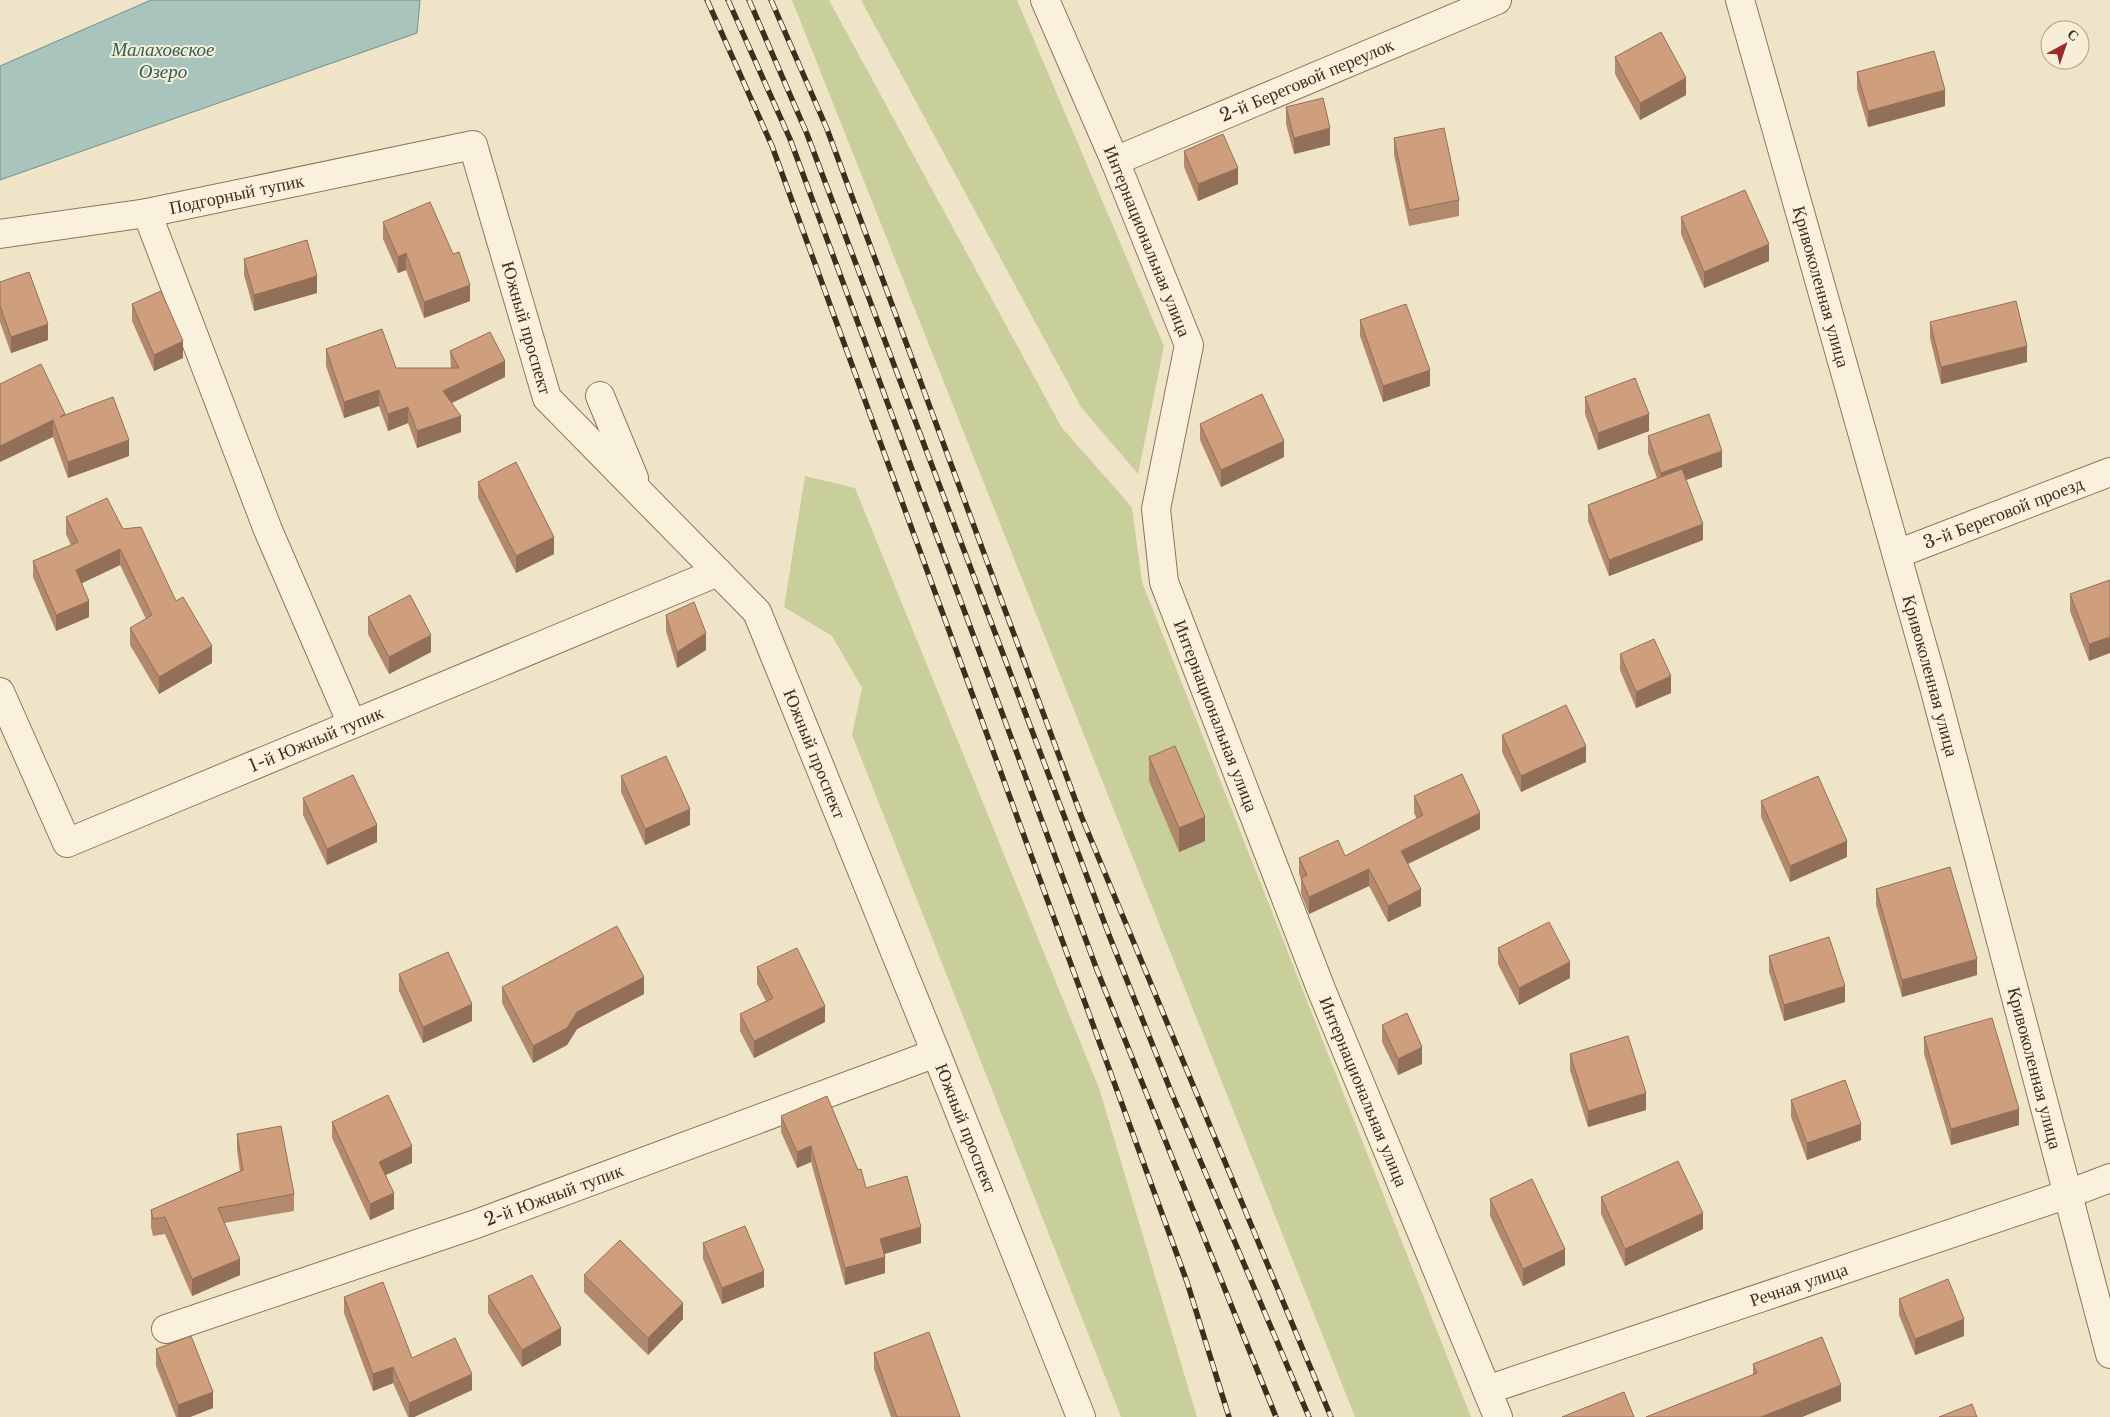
<svg xmlns="http://www.w3.org/2000/svg" width="2110" height="1417" viewBox="0 0 2110 1417" font-family="'Libre Baskerville',serif">
<style>
.green{fill:#c9cf9b}
.water{fill:#a9c4bc;stroke:#6f938a}
.lines{fill:none;stroke-linecap:round;stroke-linejoin:round}
.minor-casing{stroke:#8d765c;stroke-width:30}
.minor{stroke:#faf1dc;stroke-width:28}
.rail-casing{stroke:#3d2e20;stroke-width:5.5}
.rail{stroke:#f7eed8;stroke-width:4;stroke-dasharray:11;stroke-linecap:butt}
.wall{fill:#b2896c}
.shaded-wall{fill:#916f58}
.building{fill:#cf9f7d;stroke:#916f58}
.labels{text-anchor:middle;stroke-width:4;stroke-linejoin:round;paint-order:stroke}
.street-label{font-size:18px;fill:#3d2e20;stroke:#f7eed8}
.water-label{font-size:19px;font-style:italic;fill:#2f5d5a;stroke:#f7eed8}
</style>
<rect width="100%" height="100%" fill="#f0e4c8"/>
<!-- green -->
<g class="green">
<polygon points="792,0 829,0 1062,428 1132,507 1142,582 1471,1417 1355,1417"/>
<polygon points="861,0 1017,0 1164,346 1138,474 1081,407"/>
<polygon points="805,476 855,488 1099,1088 1197,1417 1121,1417 852,735 862,688 832,636 784,607"/>
</g>
<!-- water -->
<polygon class="water" points="151,0 420,0 417,33 0,180 0,66"/>
<g class="lines">
<defs>
<g id="minor">
<path id="s1" d="M 1045,0 L 1115,161 L 1189,345 L 1156,509 L 1164,582 L 1321,989 L 1498,1417"/>
<path id="s2" d="M 1740,0 L 1934,687 L 2110,1354"/>
<path id="s3" d="M 1115,161 L 1497,0"/>
<polyline points="147,213 268,530 352,724"/>
<path id="s4" d="M 0,234 L 147,213 L 473,145 L 547,398 L 757,612 L 936,1053 L 1081,1417"/>
<polyline points="600,396 634,478"/>
<path id="s5" d="M 1897,554 L 2110,472"/>
<path id="s6" d="M 0,692 L 67,843 L 718,572"/>
<path id="s7" d="M 166,1329 L 476,1224 L 936,1053"/>
<path id="s8" d="M 1487,1390 L 2068,1194 L 2110,1178"/>
</g>
</defs>
<!-- minor casing -->
<use href="#minor" class="minor-casing"/>
<!-- minor -->
<use href="#minor" class="minor"/>
<defs>
<g id="rail">
<polyline points="707,0 772,146 1187,1282 1229,1417"/>
<polyline points="728,0 790,139 1097,970 1276,1417"/>
<polyline points="749,0 807,134 1109,935 1172,1094 1309,1417"/>
<polyline points="771,0 827,129 1082,818 1331,1417"/>
</g>
</defs>
<!-- rail casing -->
<use href="#rail" class="rail-casing"/>
<!-- rail -->
<use href="#rail" class="rail"/>
</g>
<!-- wall -->
<g class="wall">
<polygon points="1615,57 1686,95 1640,120 1615,74"/>
<polygon points="1857,72 1945,106 1868,127 1857,89"/>
<polygon points="1286,107 1330,145 1294,154 1286,124"/>
<polygon points="1394,138 1459,200 1459,216 1409,226 1394,155"/>
<polygon points="1184,151 1238,184 1198,201 1184,167"/>
<polygon points="1681,217 1769,261 1704,288 1681,234"/>
<polygon points="383,222 470,301 424,318 406,270 398,273 383,239"/>
<polygon points="244,259 317,293 254,311 244,275"/>
<polygon points="0,282 48,340 11,353 0,322"/>
<polygon points="132,304 183,358 154,371 132,321"/>
<polygon points="1360,320 1430,386 1383,402 1360,336"/>
<polygon points="1930,322 2027,362 1941,384 1930,338"/>
<polygon points="326,349 396,368 451,368 450,351 505,377 452,403 461,432 417,448 408,423 388,431 379,406 344,418 326,366"/>
<polygon points="0,384 65,415 129,456 68,478 53,437"/>
<polygon points="1585,397 1649,431 1598,450 1585,414"/>
<polygon points="1200,424 1284,457 1221,487 1200,440"/>
<polygon points="1648,436 1722,467 1686,480 1703,540 1609,576 1588,521 1588,505 1657,478 1648,453"/>
<polygon points="478,482 554,554 516,573 478,498"/>
<polygon points="66,517 123,529 176,601 212,663 159,694 130,645 130,628 146,619 120,565 82,583 89,617 56,631 33,577 33,561 71,545 66,534"/>
<polygon points="2110,580 2089,661 2070,611 2070,594"/>
<polygon points="666,615 706,650 677,668 666,631"/>
<polygon points="368,617 431,652 389,674 368,634"/>
<polygon points="1620,654 1671,693 1636,708 1620,670"/>
<polygon points="1502,735 1586,762 1521,792 1502,752"/>
<polygon points="1149,757 1205,841 1179,852 1149,781"/>
<polygon points="621,776 690,825 645,845 621,792"/>
<polygon points="1414,796 1480,829 1408,864 1421,906 1388,922 1369,886 1309,914 1301,894 1301,879 1299,874 1299,858 1345,856 1417,819 1414,813"/>
<polygon points="303,798 377,842 327,865 303,815"/>
<polygon points="1761,801 1847,857 1790,882 1761,817"/>
<polygon points="1876,889 1977,975 1902,997 1876,905"/>
<polygon points="1498,948 1570,978 1519,1005 1498,964"/>
<polygon points="1769,956 1845,1002 1784,1021 1769,972"/>
<polygon points="757,967 825,1022 754,1058 740,1031 740,1014 766,1001 757,984"/>
<polygon points="399,974 472,1021 423,1043 399,991"/>
<polygon points="502,987 644,994 577,1029 567,1045 533,1063 502,1003"/>
<polygon points="1382,1025 1422,1064 1398,1075 1382,1042"/>
<polygon points="1924,1037 2019,1125 1951,1145 1924,1054"/>
<polygon points="1570,1054 1646,1110 1588,1127 1570,1070"/>
<polygon points="1791,1100 1861,1140 1807,1160 1791,1117"/>
<polygon points="781,1116 858,1170 866,1188 921,1243 885,1254 885,1273 845,1285 811,1162 797,1168 781,1132"/>
<polygon points="332,1122 412,1163 386,1175 394,1209 370,1220 332,1138"/>
<polygon points="237,1134 294,1194 294,1211 224,1223 240,1275 192,1296 165,1234 153,1236 151,1227 151,1210 240,1171 237,1150"/>
<polygon points="1601,1197 1703,1229 1625,1266 1601,1214"/>
<polygon points="1490,1199 1565,1265 1523,1286 1490,1216"/>
<polygon points="703,1243 764,1287 722,1304 703,1259"/>
<polygon points="584,1275 683,1319 648,1355 584,1292"/>
<polygon points="488,1296 561,1345 522,1367 488,1313"/>
<polygon points="344,1297 412,1358 472,1390 414,1417 408,1417 393,1383 373,1391 344,1313"/>
<polygon points="1899,1299 1964,1336 1915,1355 1899,1315"/>
<polygon points="156,1349 213,1408 190,1417 176,1417 156,1366"/>
<polygon points="874,1353 960,1417 891,1417 874,1369"/>
<polygon points="1753,1364 1841,1401 1802,1417 1646,1417 1753,1375"/>
</g>
<!-- shaded-wall -->
<g class="shaded-wall">
<polygon points="1686,78 1686,95 1640,120 1640,103"/>
<polygon points="1945,90 1945,106 1868,127 1868,111"/>
<polygon points="1330,128 1330,145 1294,154 1294,138"/>
<polygon points="1238,168 1238,184 1198,201 1198,184"/>
<polygon points="1769,244 1769,261 1704,288 1704,272"/>
<polygon points="406,253 406,270 398,273 398,257"/>
<polygon points="317,276 317,293 254,311 254,295"/>
<polygon points="470,285 470,301 424,318 424,302"/>
<polygon points="48,324 48,340 11,353 11,337"/>
<polygon points="183,341 183,358 154,371 154,355"/>
<polygon points="2027,346 2027,362 1941,384 1941,367"/>
<polygon points="505,361 505,377 443,407 443,391"/>
<polygon points="1430,370 1430,386 1383,402 1383,386"/>
<polygon points="379,390 379,406 344,418 344,402"/>
<polygon points="408,407 408,423 388,431 388,414"/>
<polygon points="1649,414 1649,431 1598,450 1598,433"/>
<polygon points="461,416 461,432 417,448 417,431"/>
<polygon points="53,420 53,437 0,462 0,446"/>
<polygon points="129,440 129,456 68,478 68,462"/>
<polygon points="1284,441 1284,457 1221,487 1221,470"/>
<polygon points="1722,451 1722,467 1661,489 1661,473"/>
<polygon points="1703,524 1703,540 1609,576 1609,560"/>
<polygon points="554,537 554,554 516,573 516,556"/>
<polygon points="120,549 120,565 76,586 76,570"/>
<polygon points="89,601 89,617 56,631 56,615"/>
<polygon points="706,633 706,650 677,668 677,652"/>
<polygon points="431,635 431,652 389,674 389,657"/>
<polygon points="2110,637 2110,653 2089,661 2089,644"/>
<polygon points="212,646 212,663 159,694 159,677"/>
<polygon points="1671,676 1671,693 1636,708 1636,692"/>
<polygon points="1586,746 1586,762 1521,792 1521,776"/>
<polygon points="690,809 690,825 645,845 645,829"/>
<polygon points="1480,813 1480,829 1401,867 1401,851"/>
<polygon points="1205,817 1205,841 1179,852 1179,828"/>
<polygon points="377,825 377,842 327,865 327,849"/>
<polygon points="1847,841 1847,857 1790,882 1790,866"/>
<polygon points="1369,869 1369,886 1309,914 1309,897"/>
<polygon points="1421,889 1421,906 1388,922 1388,906"/>
<polygon points="1977,959 1977,975 1902,997 1902,980"/>
<polygon points="1570,962 1570,978 1519,1005 1519,988"/>
<polygon points="644,977 644,994 577,1029 567,1045 533,1063 533,1046 577,1012"/>
<polygon points="1845,986 1845,1002 1784,1021 1784,1005"/>
<polygon points="472,1004 472,1021 423,1043 423,1027"/>
<polygon points="825,1006 825,1022 754,1058 754,1041"/>
<polygon points="1422,1047 1422,1064 1398,1075 1398,1059"/>
<polygon points="1646,1093 1646,1110 1588,1127 1588,1111"/>
<polygon points="2019,1109 2019,1125 1951,1145 1951,1129"/>
<polygon points="1861,1124 1861,1140 1807,1160 1807,1143"/>
<polygon points="412,1146 412,1163 379,1178 379,1162"/>
<polygon points="811,1146 811,1162 797,1168 797,1152"/>
<polygon points="394,1193 394,1209 370,1220 370,1204"/>
<polygon points="1703,1213 1703,1229 1625,1266 1625,1249"/>
<polygon points="921,1227 921,1243 880,1255 880,1239"/>
<polygon points="1565,1249 1565,1265 1523,1286 1523,1269"/>
<polygon points="885,1257 885,1273 845,1285 845,1268"/>
<polygon points="240,1259 240,1275 192,1296 192,1279"/>
<polygon points="764,1271 764,1287 722,1304 722,1288"/>
<polygon points="683,1303 683,1319 648,1355 648,1338"/>
<polygon points="1964,1319 1964,1336 1915,1355 1915,1339"/>
<polygon points="561,1328 561,1345 522,1367 522,1350"/>
<polygon points="393,1367 393,1383 373,1391 373,1374"/>
<polygon points="472,1374 472,1390 414,1417 409,1417 409,1403"/>
<polygon points="1841,1385 1841,1401 1802,1417 1761,1417"/>
<polygon points="213,1392 213,1408 190,1417 178,1417 178,1405"/>
</g>
<!-- building -->
<g class="building">
<polygon points="1661,32 1686,78 1640,103 1615,57"/>
<polygon points="1934,51 1945,90 1868,111 1857,72"/>
<polygon points="1323,98 1330,128 1294,138 1286,107"/>
<polygon points="1444,128 1459,200 1409,210 1394,138"/>
<polygon points="1223,134 1238,168 1198,184 1184,151"/>
<polygon points="1745,190 1769,244 1704,272 1681,217"/>
<polygon points="430,202 453,254 459,252 470,285 424,302 406,253 398,257 383,222"/>
<polygon points="307,240 317,276 254,295 244,259"/>
<polygon points="29,272 48,324 11,337 0,306 0,282"/>
<polygon points="161,291 183,341 154,355 132,304"/>
<polygon points="2016,301 2027,346 1941,367 1930,322"/>
<polygon points="1406,304 1430,370 1383,386 1360,320"/>
<polygon points="382,329 396,368 459,368 450,351 490,332 505,361 443,391 461,416 417,431 408,407 388,414 379,390 344,402 326,349"/>
<polygon points="41,364 65,414 60,417 113,397 129,440 68,462 53,420 0,446 0,384"/>
<polygon points="1635,378 1649,414 1598,433 1585,397"/>
<polygon points="1262,394 1284,441 1221,470 1200,424"/>
<polygon points="1709,414 1722,451 1661,473 1648,436"/>
<polygon points="516,462 554,537 516,556 478,482"/>
<polygon points="1682,469 1703,524 1609,560 1588,505"/>
<polygon points="107,498 123,529 141,527 176,601 183,597 212,646 159,677 130,628 152,615 120,549 76,570 89,601 56,615 33,561 78,542 66,517"/>
<polygon points="2110,580 2110,637 2089,644 2070,594"/>
<polygon points="410,595 431,635 389,657 368,617"/>
<polygon points="694,602 706,633 677,652 666,615"/>
<polygon points="1654,639 1671,676 1636,692 1620,654"/>
<polygon points="1566,705 1586,746 1521,776 1502,735"/>
<polygon points="1175,746 1205,817 1179,828 1149,757"/>
<polygon points="666,756 690,809 645,829 621,776"/>
<polygon points="1462,774 1480,813 1401,851 1421,889 1388,906 1369,869 1309,897 1301,878 1307,875 1299,858 1338,840 1345,856 1423,815 1414,796"/>
<polygon points="353,775 377,825 327,849 303,798"/>
<polygon points="1818,776 1847,841 1790,866 1761,801"/>
<polygon points="1950,867 1977,959 1902,980 1876,889"/>
<polygon points="1549,922 1570,962 1519,988 1498,948"/>
<polygon points="617,926 644,977 577,1012 567,1028 533,1046 502,987"/>
<polygon points="1829,937 1845,986 1784,1005 1769,956"/>
<polygon points="797,948 825,1006 754,1041 740,1014 773,998 757,967"/>
<polygon points="448,952 472,1004 423,1027 399,974"/>
<polygon points="1407,1013 1422,1047 1398,1059 1382,1025"/>
<polygon points="1992,1018 2019,1109 1951,1129 1924,1037"/>
<polygon points="1628,1036 1646,1093 1588,1111 1570,1054"/>
<polygon points="1845,1080 1861,1124 1807,1143 1791,1100"/>
<polygon points="388,1095 412,1146 379,1162 394,1193 370,1204 332,1122"/>
<polygon points="827,1096 858,1170 861,1169 866,1188 907,1176 921,1227 880,1239 885,1257 845,1268 811,1146 797,1152 781,1116"/>
<polygon points="281,1126 294,1194 218,1208 240,1259 192,1279 165,1217 153,1219 151,1210 243,1170 237,1134"/>
<polygon points="1678,1161 1703,1213 1625,1249 1601,1197"/>
<polygon points="1532,1179 1565,1249 1523,1269 1490,1199"/>
<polygon points="745,1226 764,1271 722,1288 703,1243"/>
<polygon points="620,1240 683,1303 648,1338 584,1275"/>
<polygon points="532,1275 561,1328 522,1350 488,1296"/>
<polygon points="1948,1279 1964,1319 1915,1339 1899,1299"/>
<polygon points="383,1282 412,1358 455,1338 472,1374 409,1403 393,1367 373,1374 344,1297"/>
<polygon points="929,1332 960,1417 897,1417 874,1353"/>
<polygon points="191,1336 213,1392 178,1405 156,1349"/>
<polygon points="1822,1337 1841,1385 1761,1417 1646,1417 1757,1373 1753,1364"/>
<polygon points="1624,1392 1634,1417 1562,1417"/>
<polygon points="1972,1404 1977,1417 1939,1417"/>
</g>
<g class="labels">
<!-- street labels -->
<g class="street-label">
<text dy="6" stroke="none"><textPath href="#s3" startOffset="208">2-й Береговой переулок</textPath></text>
<text dy="6" stroke="none"><textPath href="#s4" startOffset="240">Подгорный тупик</textPath></text>
<text dy="6" stroke="none"><textPath href="#s1" startOffset="262">Интернациональная улица</textPath></text>
<text dy="6" stroke="none"><textPath href="#s2" startOffset="298">Кривоколенная улица</textPath></text>
<text dy="6" stroke="none"><textPath href="#s4" startOffset="672">Южный проспект</textPath></text>
<text dy="6" stroke="none"><textPath href="#s5" startOffset="114">3-й Береговой проезд</textPath></text>
<text dy="6" stroke="none"><textPath href="#s2" startOffset="702">Кривоколенная улица</textPath></text>
<text dy="6" stroke="none"><textPath href="#s1" startOffset="758">Интернациональная улица</textPath></text>
<text dy="6" stroke="none"><textPath href="#s6" startOffset="435">1-й Южный тупик</textPath></text>
<text dy="6" stroke="none"><textPath href="#s4" startOffset="1198">Южный проспект</textPath></text>
<text dy="6" stroke="none"><textPath href="#s2" startOffset="1108">Кривоколенная улица</textPath></text>
<text dy="6" stroke="none"><textPath href="#s1" startOffset="1162">Интернациональная улица</textPath></text>
<text dy="6" stroke="none"><textPath href="#s4" startOffset="1602">Южный проспект</textPath></text>
<text dy="6" stroke="none"><textPath href="#s7" startOffset="410">2-й Южный тупик</textPath></text>
<text dy="6" stroke="none"><textPath href="#s8" startOffset="329">Речная улица</textPath></text>
</g>
<!-- water labels -->
<g class="water-label">
<text x="163" y="56">Малаховское<tspan x="163" dy="22">Озеро</tspan></text>
</g>
</g>
<!-- north arrow -->
<g transform="translate(2065 45) rotate(40)"><circle r="24" fill="#f7eed8" stroke="#ada18e"/>
<path d="M0-4L9 19L0 12L-9 19Z" fill="#9e2a2b"/>
<text y="-8" font-size="14" font-weight="bold" text-anchor="middle" fill="#3d2e20">С</text>
</g>
</svg>
